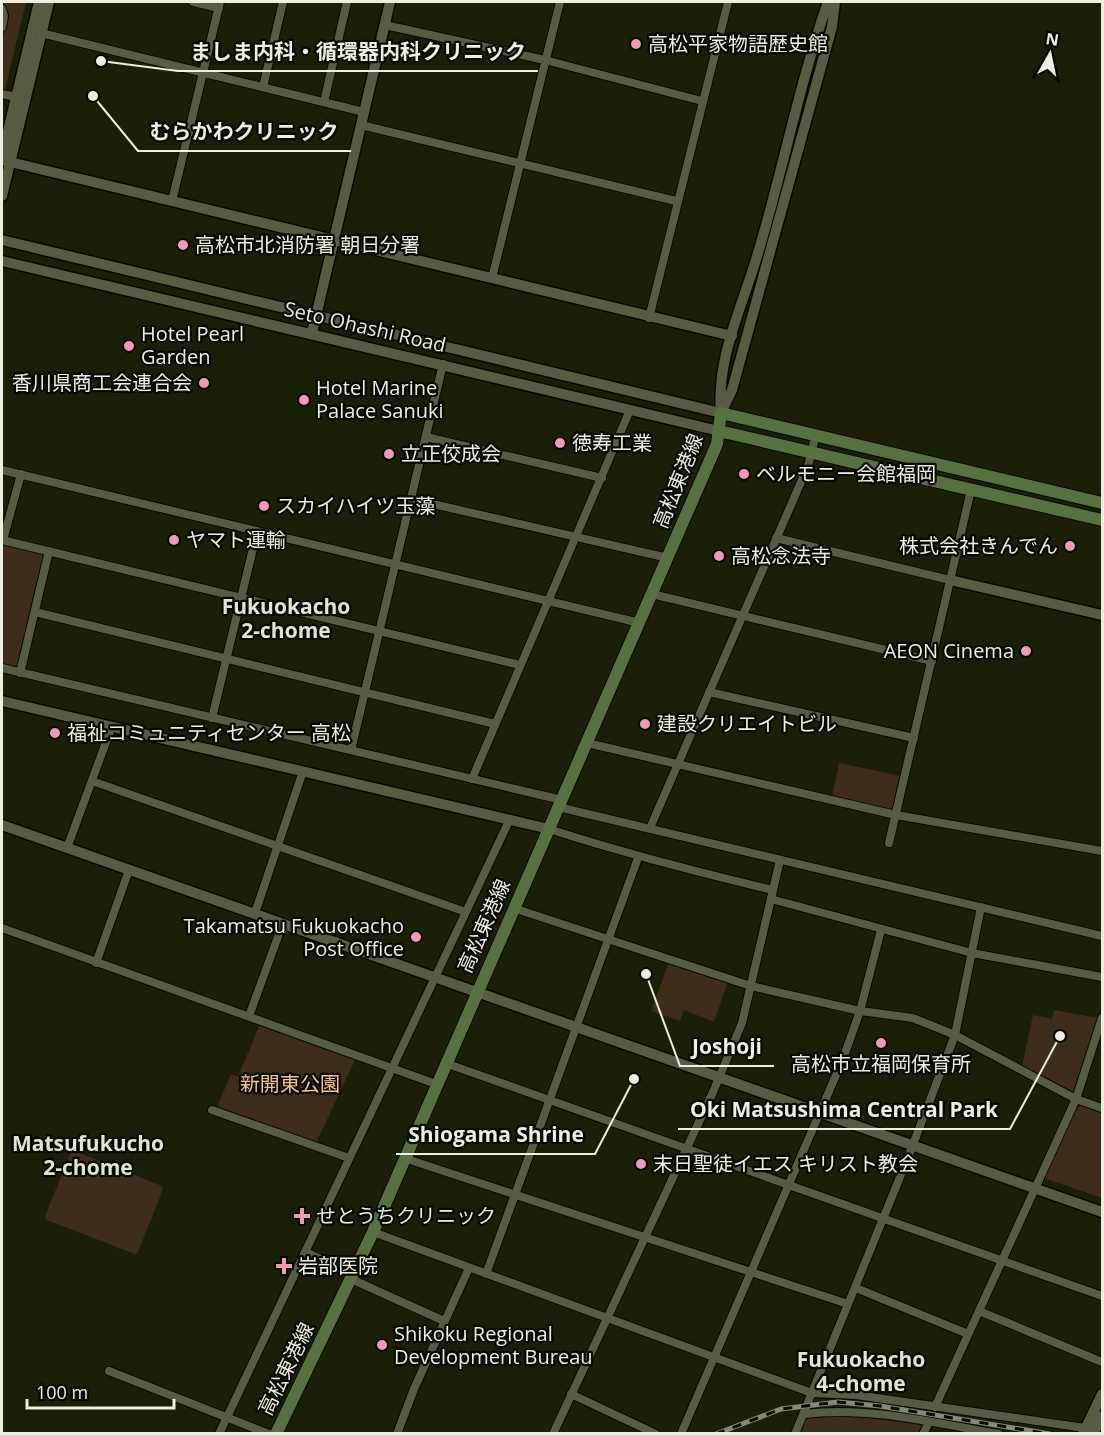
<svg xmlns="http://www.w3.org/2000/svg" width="1104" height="1435" viewBox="0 0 1104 1435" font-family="'Open Sans','Noto Sans JP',sans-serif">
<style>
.green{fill:#3e2d1a}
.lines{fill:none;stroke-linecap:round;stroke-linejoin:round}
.minor-casing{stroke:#070800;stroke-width:10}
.tertiary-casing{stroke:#070800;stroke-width:13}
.secondary-casing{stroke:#070800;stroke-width:14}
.minor{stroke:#585c43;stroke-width:8}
.tertiary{stroke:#585c43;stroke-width:10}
.secondary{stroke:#587140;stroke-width:12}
.rail-casing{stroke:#878a77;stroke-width:5}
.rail{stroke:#070802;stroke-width:3;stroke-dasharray:9;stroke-linecap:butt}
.poi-dot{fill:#f09ab5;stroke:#070802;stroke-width:2}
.labels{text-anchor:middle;stroke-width:4.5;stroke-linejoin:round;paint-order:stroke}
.poi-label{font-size:20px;fill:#edefe1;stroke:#070802;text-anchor:start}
.street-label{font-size:20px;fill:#edefe1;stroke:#070802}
.park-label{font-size:20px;fill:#f6c58f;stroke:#070802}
.neighbourhood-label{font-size:21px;font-weight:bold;fill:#e3e7ca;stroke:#070802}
.leader{fill:none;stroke:#edefe1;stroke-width:2}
.callout-dot{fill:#edefe1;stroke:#070802;stroke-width:2}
.callout-label{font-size:21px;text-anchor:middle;font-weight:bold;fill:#edefe1;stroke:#070802;stroke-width:4.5;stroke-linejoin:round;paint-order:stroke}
</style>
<rect width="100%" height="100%" fill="#1c1f08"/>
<!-- green -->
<g class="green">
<polygon points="4,2 26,2 5,90 2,90 2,43 7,18"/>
<polygon points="2,545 41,554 43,558 18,665 13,667 2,665"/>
<polygon points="839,763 901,776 894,806 889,810 832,797"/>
<polygon points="669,962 728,981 714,1022 684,1010 680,1021 651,1011"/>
<polygon points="1054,1010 1098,1018 1074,1094 1022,1066 1033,1015 1052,1019"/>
<polygon points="260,1024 356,1058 316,1143 220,1109 218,1105 231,1074 238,1077"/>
<polygon points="1082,1106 1102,1113 1102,1198 1044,1178 1075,1108"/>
<polygon points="72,1150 162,1186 163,1189 138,1252 135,1254 47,1220 45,1216"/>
<polygon points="838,1414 922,1425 918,1433 800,1434 807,1417"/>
</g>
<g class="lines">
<defs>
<g id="minor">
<polyline points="193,2 219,8"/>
<polyline points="2,9 4,16 2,27"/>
<polyline points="385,25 545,60 702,101"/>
<polyline points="41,33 364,112"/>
<polyline points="263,87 283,2"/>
<polyline points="2,94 21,98"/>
<polyline points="324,102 347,2"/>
<polyline points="361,125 676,201"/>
<polyline points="172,201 220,2"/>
<polyline points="492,278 560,2"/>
<polyline points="649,318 728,2"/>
<polyline points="426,437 602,478"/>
<polyline points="2,470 640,623"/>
<polyline points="411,499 668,558"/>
<polyline points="776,538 950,580"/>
<polyline points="2,540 520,665"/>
<polyline points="3,540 21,474"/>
<polyline points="652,594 932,661"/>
<polyline points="35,612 495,724"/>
<polyline points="2,668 562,800"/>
<polyline points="20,673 49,551"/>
<polyline points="709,692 914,738"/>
<polyline points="212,718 257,532"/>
<polyline points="587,743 896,815 1102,851"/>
<polyline points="351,750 443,364"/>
<polyline points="472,779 630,410"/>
<polyline points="92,781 466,912"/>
<polyline points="558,807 1102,936"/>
<polyline points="650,828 808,466 816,434"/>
<path d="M 549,829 C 623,853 697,872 773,890"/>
<polyline points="889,843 971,490"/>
<polyline points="67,848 112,726"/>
<polyline points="771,899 972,953 1102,977"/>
<polyline points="513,908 751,986 860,1011 913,1018 955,1035 1076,1099 1102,1108"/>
<polyline points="255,913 303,771"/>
<polyline points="2,928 436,1084"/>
<polyline points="96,963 129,870"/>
<polyline points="249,1016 283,923"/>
<polyline points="445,1063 1102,1296"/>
<polyline points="212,1110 349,1158"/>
<polyline points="404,1158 848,1304"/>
<polyline points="373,1232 812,1393 856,1395 1085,1428"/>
<polyline points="305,1252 353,1274"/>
<polyline points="486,1274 638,858"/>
<polyline points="351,1279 444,1321"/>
<polyline points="856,1288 968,1334"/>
<polyline points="979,1311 1102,1362"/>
<polyline points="109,1371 269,1434"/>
<polyline points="571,1394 656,1434"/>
<polyline points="935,1407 1076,1099 1102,1018"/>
<path d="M 804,1414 C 868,1406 935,1423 999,1434"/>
<polyline points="219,1434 510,819"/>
<polyline points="397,1434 414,1389 469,1268"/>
<polyline points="553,1434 713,1092 742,1023 780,860"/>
<polyline points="681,1434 843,1059 860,1011 881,930"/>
<polyline points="795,1434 907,1160 955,1035 981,907"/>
<polyline points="923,1434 929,1422"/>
</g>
<g id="tertiary">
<polyline points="2,156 39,2"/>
<polyline points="2,160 732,336"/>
<polyline points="2,196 49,2"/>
<polyline points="2,240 721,413"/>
<polyline points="2,261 719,431"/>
<polyline points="312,333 390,2"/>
<polyline points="721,413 732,390 832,27 835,2"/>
<path d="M 721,413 C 716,358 743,305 758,253 C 783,170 799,84 828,2"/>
<polyline points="950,580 1102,615"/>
<polyline points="2,701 549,829"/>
<polyline points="2,825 1102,1212"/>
<polyline points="1083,1434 1102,1394"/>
<polyline points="1093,1434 1102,1416"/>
</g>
<g id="secondary">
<polyline points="719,431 1102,520"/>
<polyline points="276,1434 373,1232 717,444 721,413 1102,503"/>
</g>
</defs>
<!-- minor casing -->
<use href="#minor" class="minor-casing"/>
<!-- tertiary casing -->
<use href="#tertiary" class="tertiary-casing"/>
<!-- secondary casing -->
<use href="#secondary" class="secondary-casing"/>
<!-- minor -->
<use href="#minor" class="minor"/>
<!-- tertiary -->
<use href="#tertiary" class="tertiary"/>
<!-- secondary -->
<use href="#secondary" class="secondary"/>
<defs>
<polyline id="rail" points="716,1434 781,1409 838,1402 880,1406 1050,1434"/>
</defs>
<!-- rail casing -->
<use href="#rail" class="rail-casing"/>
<!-- rail -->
<use href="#rail" class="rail"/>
</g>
<!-- markers -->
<g class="poi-dot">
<circle cx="636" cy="44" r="6"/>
<circle cx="183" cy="245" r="6"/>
<circle cx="129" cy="346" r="6"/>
<circle cx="204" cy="383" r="6"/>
<circle cx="304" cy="400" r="6"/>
<circle cx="560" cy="443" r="6"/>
<circle cx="389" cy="454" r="6"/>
<circle cx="744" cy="474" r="6"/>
<circle cx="264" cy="506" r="6"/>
<circle cx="174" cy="540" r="6"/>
<circle cx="1070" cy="546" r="6"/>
<circle cx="719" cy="556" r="6"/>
<circle cx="1026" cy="651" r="6"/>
<circle cx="645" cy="724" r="6"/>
<circle cx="55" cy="733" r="6"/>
<circle cx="416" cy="937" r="6"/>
<circle cx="881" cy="1043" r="6"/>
<circle cx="641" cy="1164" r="6"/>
<path d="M299 1207h6v6h6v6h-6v6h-6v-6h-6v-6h6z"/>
<path d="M281 1257h6v6h6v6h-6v6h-6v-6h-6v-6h6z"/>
<circle cx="382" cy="1345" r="6"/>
</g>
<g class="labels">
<!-- poi labels -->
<g class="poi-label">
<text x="648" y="51">高松平家物語歴史館</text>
<text x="195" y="252">高松市北消防署 朝日分署</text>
<text x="141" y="341">Hotel Pearl<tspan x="141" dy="23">Garden</tspan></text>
<text x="192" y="390" text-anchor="end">香川県商工会連合会</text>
<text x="316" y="395">Hotel Marine<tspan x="316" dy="23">Palace Sanuki</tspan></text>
<text x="572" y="450">徳寿工業</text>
<text x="401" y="461">立正佼成会</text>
<text x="756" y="481">ベルモニー会館福岡</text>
<text x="276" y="513">スカイハイツ玉藻</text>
<text x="186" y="547">ヤマト運輸</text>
<text x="1058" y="553" text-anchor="end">株式会社きんでん</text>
<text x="731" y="563">高松念法寺</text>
<text x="1014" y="658" text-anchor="end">AEON Cinema</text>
<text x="657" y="731">建設クリエイトビル</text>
<text x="67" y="740">福祉コミュニティセンター 高松</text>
<text x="404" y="933" text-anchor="end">Takamatsu Fukuokacho<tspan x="404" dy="23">Post Office</tspan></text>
<text x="881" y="1071" text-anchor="middle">高松市立福岡保育所</text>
<text x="653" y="1171">末日聖徒イエス キリスト教会</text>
<text x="316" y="1223">せとうちクリニック</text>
<text x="298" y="1273">岩部医院</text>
<text x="394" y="1341">Shikoku Regional<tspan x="394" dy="23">Development Bureau</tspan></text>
</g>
<!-- street labels -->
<g class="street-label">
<text transform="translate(365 327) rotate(13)" y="7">Seto Ohashi Road</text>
<text transform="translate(678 481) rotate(-68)" y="7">高松東港線</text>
<text transform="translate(484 926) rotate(-66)" y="7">高松東港線</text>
<text transform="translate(286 1369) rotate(-64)" y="7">高松東港線</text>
</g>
<!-- park labels -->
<g class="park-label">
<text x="290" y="1091">新開東公園</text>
</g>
<!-- neighbourhood labels -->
<g class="neighbourhood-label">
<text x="286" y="614">Fukuokacho<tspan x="286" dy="24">2-chome</tspan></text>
<text x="88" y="1151">Matsufukucho<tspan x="88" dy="24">2-chome</tspan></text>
<text x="861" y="1367">Fukuokacho<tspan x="861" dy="24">4-chome</tspan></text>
</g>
</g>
<!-- callouts -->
<path class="leader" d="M101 61L178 71H538M93 96L138 151H351M646 974L680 1066H774M1060 1036L1010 1129H678M634 1079L595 1154H396"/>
<g class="callout-dot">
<circle cx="101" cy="61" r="6"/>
<circle cx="93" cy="96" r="6"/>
<circle cx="646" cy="974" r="6"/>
<circle cx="1060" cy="1036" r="6"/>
<circle cx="634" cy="1079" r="6"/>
</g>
<g class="callout-label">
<text x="358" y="59">ましま内科・循環器内科クリニック</text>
<text x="244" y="139">むらかわクリニック</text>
<text x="727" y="1054">Joshoji</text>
<text x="844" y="1117">Oki Matsushima Central Park</text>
<text x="496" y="1142">Shiogama Shrine</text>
</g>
<!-- border -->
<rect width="1104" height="1435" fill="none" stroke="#edefe1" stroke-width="6"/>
<!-- north arrow -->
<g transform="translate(1050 54) rotate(9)" stroke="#070802" stroke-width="4.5" paint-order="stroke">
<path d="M0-4.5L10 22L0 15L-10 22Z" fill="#edefe1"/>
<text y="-9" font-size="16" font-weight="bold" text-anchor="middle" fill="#edefe1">N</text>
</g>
<!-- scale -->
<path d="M27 1399v9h147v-9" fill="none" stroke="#edefe1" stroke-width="3"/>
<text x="36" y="1399" font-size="18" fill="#edefe1" stroke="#070802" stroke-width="4.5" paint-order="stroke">100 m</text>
</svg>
